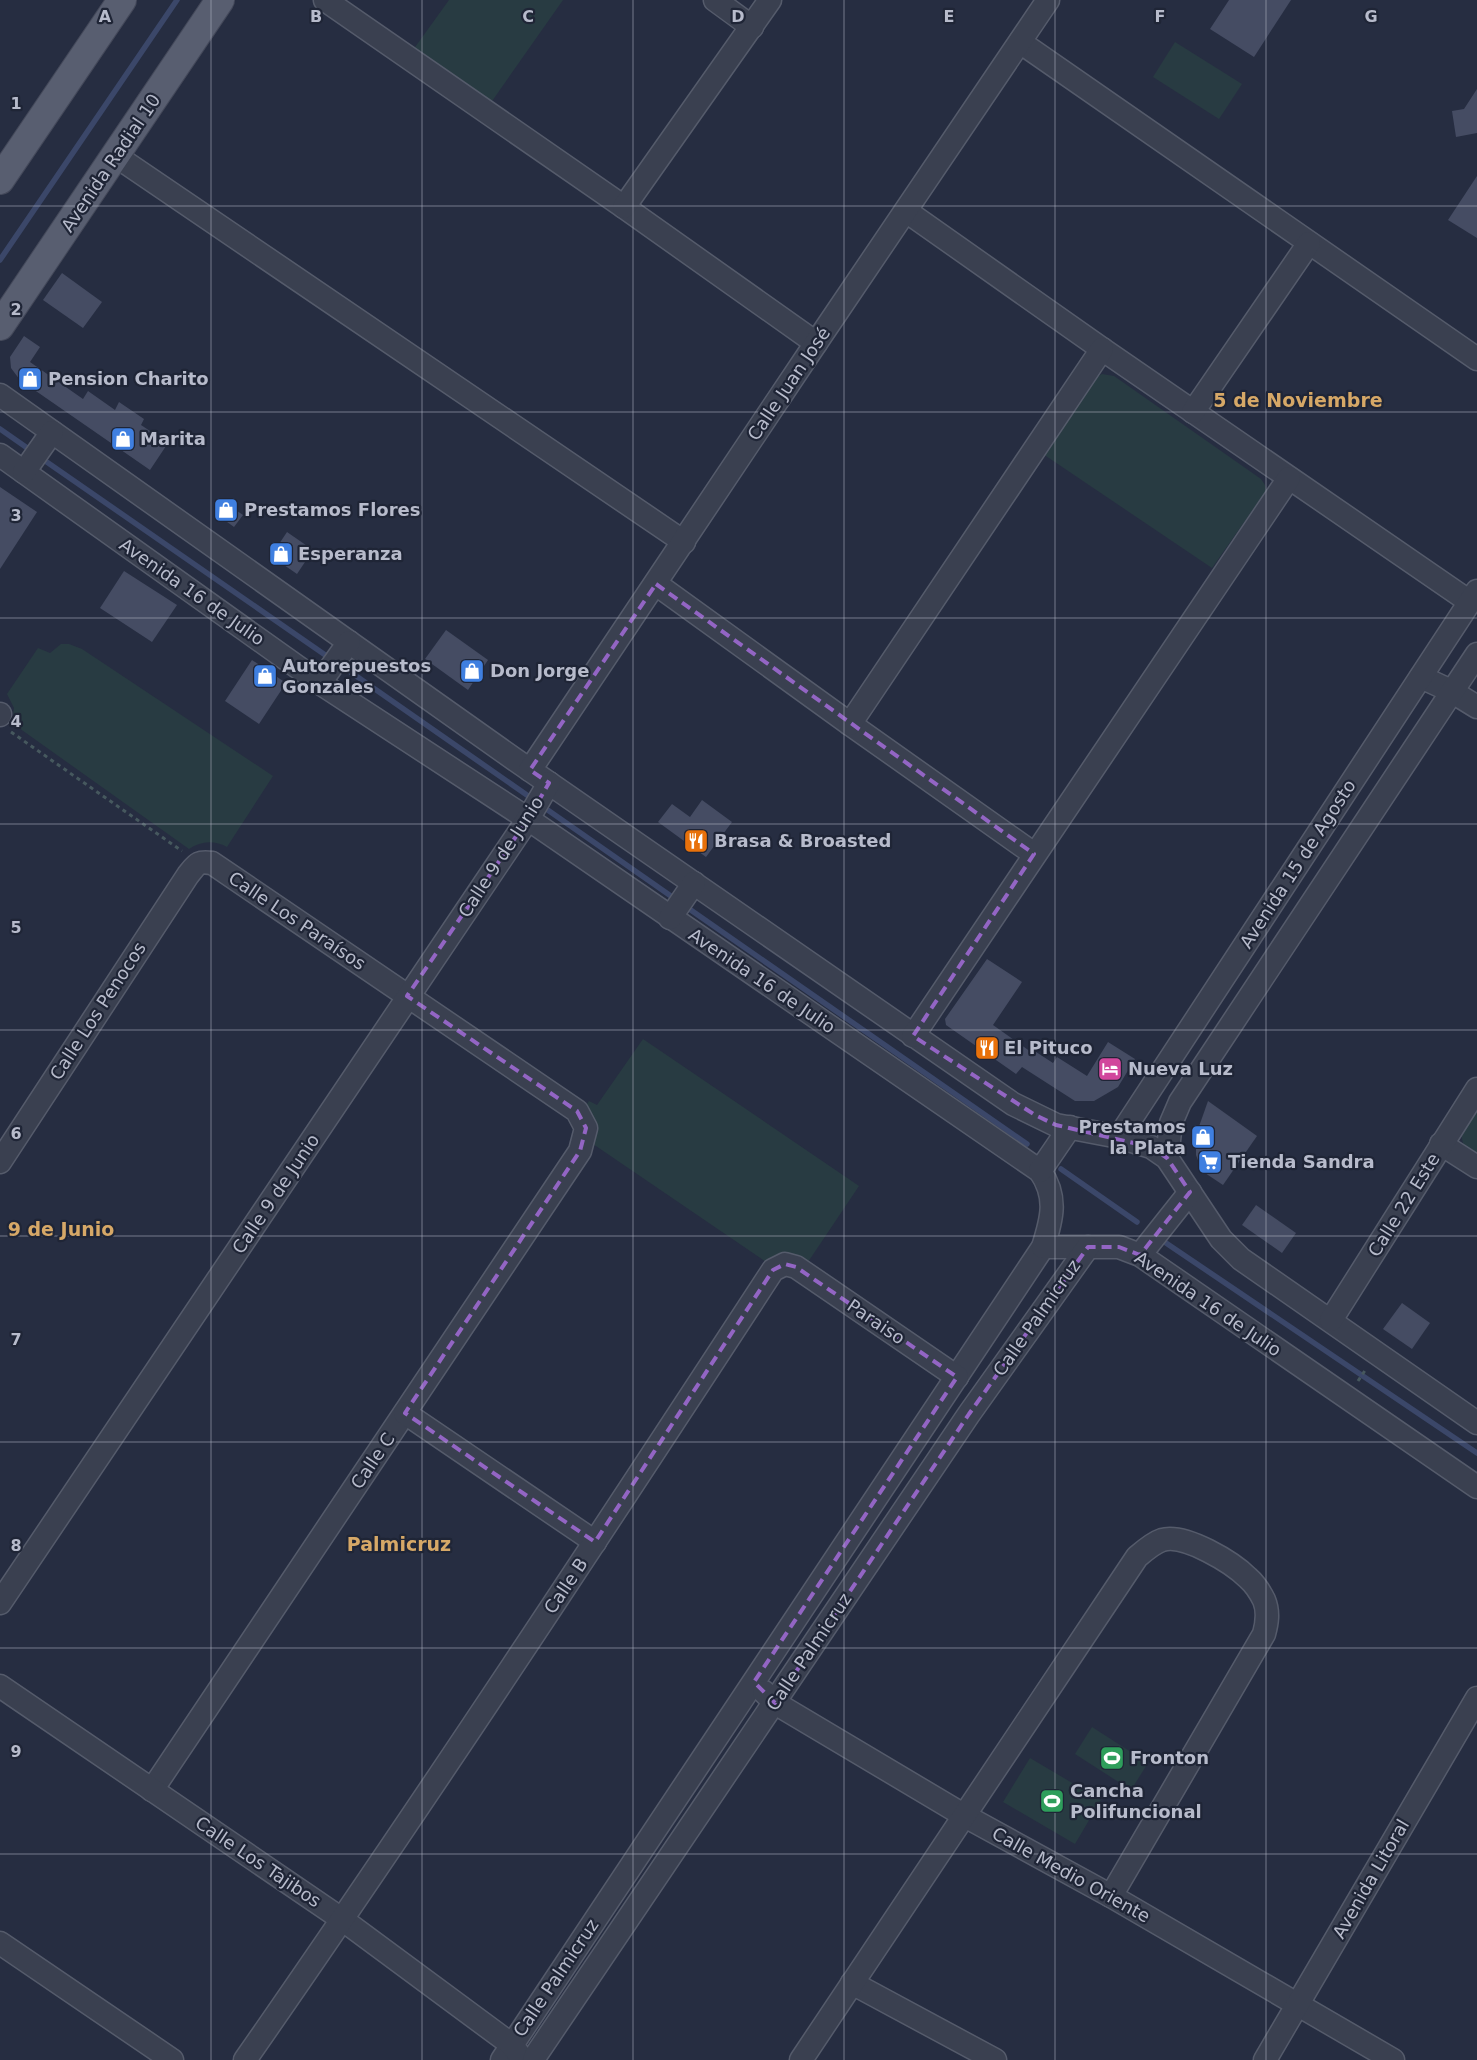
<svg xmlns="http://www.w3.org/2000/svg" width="1477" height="2060" viewBox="0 0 1477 2060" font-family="'DejaVu Sans',sans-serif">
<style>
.green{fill:#283b42}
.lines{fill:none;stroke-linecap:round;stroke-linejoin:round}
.stream{stroke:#3b4769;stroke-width:5.5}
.building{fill:#454c63}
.minor-casing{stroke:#555b6b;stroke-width:25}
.major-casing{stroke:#44495a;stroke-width:30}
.path{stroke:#46585e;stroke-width:3;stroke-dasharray:4 4;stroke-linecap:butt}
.minor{stroke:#3a4050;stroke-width:22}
.major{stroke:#585e70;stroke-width:28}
.marked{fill:none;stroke:#9365c4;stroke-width:4;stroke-dasharray:10 6;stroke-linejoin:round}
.grid{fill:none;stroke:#b7bbcb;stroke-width:1;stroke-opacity:0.55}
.labels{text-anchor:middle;stroke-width:4.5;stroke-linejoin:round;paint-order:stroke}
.street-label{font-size:18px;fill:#b7bbcb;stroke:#1f2536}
.poi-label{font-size:18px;font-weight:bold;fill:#b7bbcb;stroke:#1f2536;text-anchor:start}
.neighbourhood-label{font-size:19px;font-weight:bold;fill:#d6a867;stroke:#1f2536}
.grid-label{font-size:16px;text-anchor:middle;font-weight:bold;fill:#b7bbcb;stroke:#1f2536;stroke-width:4.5;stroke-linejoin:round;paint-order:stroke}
</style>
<rect width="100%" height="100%" fill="#262d41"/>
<!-- green -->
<g class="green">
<polygon points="449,0 563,0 490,104 413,50"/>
<polygon points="1175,42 1242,84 1219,119 1153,77"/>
<polygon points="1102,374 1114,376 1261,479 1265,485 1266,491 1212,568 1043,454 1095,378"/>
<path d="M 61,644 L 69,644 L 82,649 L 273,776 L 227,847 C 214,840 201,841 189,849 L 12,723 L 14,708 L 7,694 L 38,648 L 50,653 Z"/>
<polygon points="643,1039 859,1186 806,1265 769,1264 593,1144 596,1131 583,1110 589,1101 597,1105"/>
<path d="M 1477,1107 L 1477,1157 C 1451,1141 1464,1127 1477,1107 Z"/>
<polygon points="1092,1727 1148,1763 1131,1790 1075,1754"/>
<polygon points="1030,1758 1101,1800 1075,1844 1003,1802"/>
</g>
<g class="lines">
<!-- stream -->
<g class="stream">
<polyline points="0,260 177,0"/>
<polyline points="0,429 33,452"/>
<polyline points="41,458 331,659"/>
<polyline points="339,664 534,800"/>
<polyline points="542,806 678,901"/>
<polyline points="685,906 1027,1144"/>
<polyline points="1061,1169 1137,1222"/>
<polyline points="1166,1243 1477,1453"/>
</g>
</g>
<!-- building -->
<g class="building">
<polygon points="1229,0 1291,0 1254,57 1210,29"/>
<polygon points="1477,89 1477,133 1456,137 1452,111 1464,109"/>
<polygon points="1477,176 1477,238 1448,220"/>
<polygon points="62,273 102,302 83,328 43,300"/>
<polygon points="24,336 40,347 30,362 83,399 88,391 115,410 119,402 144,419 141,425 168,443 150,470 20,380 11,368 10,357"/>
<polygon points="0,487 37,512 0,569"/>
<polygon points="224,502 243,515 234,527 216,514"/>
<polygon points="287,532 313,550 297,574 271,556"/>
<polygon points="124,571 177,605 152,642 100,608"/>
<polygon points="446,630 488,660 468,690 425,659"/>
<polygon points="252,660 286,683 259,724 225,701"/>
<polygon points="702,800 732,822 706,857 658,822 672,804 690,817"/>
<polygon points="987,959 1022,982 993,1025 1031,1052 1033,1050 1053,1063 1057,1057 1087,1076 1108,1042 1135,1059 1118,1087 1094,1101 1075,1101 1022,1067 1016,1074 946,1025 945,1019"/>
<polygon points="1208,1101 1257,1136 1223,1185 1202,1171 1196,1155 1196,1135"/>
<polygon points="1256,1205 1296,1233 1282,1253 1242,1225"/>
<polygon points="1402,1303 1430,1323 1412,1349 1383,1329"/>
</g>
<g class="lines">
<defs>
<g id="minor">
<polyline points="325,0 624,207 816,343"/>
<polyline points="715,0 752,27"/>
<polyline points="1020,42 1477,359"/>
<polyline points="116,156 684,542"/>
<polyline points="624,207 770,0"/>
<polyline points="906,211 1102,349 1470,602"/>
<polyline points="0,395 514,759 1013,1104 1056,1125 1119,1137 1151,1147 1167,1158 1221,1239 1241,1259 1477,1423"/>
<polyline points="1193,412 1309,243"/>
<path d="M 0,455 L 320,683 L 528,819 L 1040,1171 C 1058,1197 1052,1219 1043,1247 L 502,2060"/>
<polyline points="24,472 52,432"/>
<polyline points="656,584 850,724 1034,854"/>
<polyline points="1421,677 1451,691 1477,707"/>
<polyline points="320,683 349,642"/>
<polyline points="0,714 0,715"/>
<polyline points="850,724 1102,349"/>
<polyline points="530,770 816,343 1048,0"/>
<polyline points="670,918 694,883"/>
<polyline points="913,1036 1289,478"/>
<polyline points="1119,1137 1477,591"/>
<polyline points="1441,1144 1477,1167"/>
<polyline points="1167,1158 1171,1123 1180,1102 1477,654"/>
<path d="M 0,1162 L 188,875 C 197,864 197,861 212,863 L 577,1111 L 586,1128 L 580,1151 L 152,1790"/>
<polyline points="1040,1171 1070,1127"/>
<polyline points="1043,1247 1119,1247 1140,1255 1477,1487"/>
<polyline points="1140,1255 1190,1192"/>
<polyline points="1331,1320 1477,1089"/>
<polyline points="405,1413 595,1542"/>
<polyline points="0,1603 528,819 549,783"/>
<polyline points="0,1686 343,1920 512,2045 520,2056"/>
<polyline points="764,1692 775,1703 965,1816 1111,1896 1393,2060"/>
<polyline points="0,1943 172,2060"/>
<polyline points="852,1983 995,2060"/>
<path d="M 245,2060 C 426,1800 600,1535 773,1270 L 785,1264 L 796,1267 L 957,1377"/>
<polyline points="534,2060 536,2055 969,1414 1088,1247"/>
<path d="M 801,2060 L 1137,1557 C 1144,1551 1153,1543 1162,1540 C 1185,1533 1233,1563 1248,1578 C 1255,1584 1260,1592 1264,1600 C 1269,1612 1267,1623 1264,1634 L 1111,1896"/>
<polyline points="1265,2060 1477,1698"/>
</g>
<g id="major">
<polyline points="0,180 122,0"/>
<polyline points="0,326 220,0"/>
</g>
</defs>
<!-- minor casing -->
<use href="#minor" class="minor-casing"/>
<!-- major casing -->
<use href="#major" class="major-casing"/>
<!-- path -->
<g class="path">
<polyline points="11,732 182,851"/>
<polyline points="1358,1381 1366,1369"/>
</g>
<!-- minor -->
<use href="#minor" class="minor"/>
<!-- major -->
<use href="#major" class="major"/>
</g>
<!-- marked area -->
<path class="marked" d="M 656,584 L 1034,854 L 913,1036 L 1035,1115 L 1056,1125 L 1151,1147 L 1167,1158 L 1190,1192 L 1140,1255 L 1119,1247 L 1088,1247 L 969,1414 L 775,1703 L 754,1682 L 957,1377 L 796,1267 L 785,1264 L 773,1270 L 595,1542 L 405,1413 L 580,1151 L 586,1128 L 577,1111 L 407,996 L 528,819 L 549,783 L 530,770 Z"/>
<!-- grid -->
<path class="grid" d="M 211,0 L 211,2060M 422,0 L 422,2060M 633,0 L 633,2060M 844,0 L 844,2060M 1055,0 L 1055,2060M 1266,0 L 1266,2060M 0,206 L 1477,206M 0,412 L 1477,412M 0,618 L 1477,618M 0,824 L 1477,824M 0,1030 L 1477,1030M 0,1236 L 1477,1236M 0,1442 L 1477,1442M 0,1648 L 1477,1648M 0,1854 L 1477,1854"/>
<!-- icons -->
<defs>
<symbol id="shop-square" viewBox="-11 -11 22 22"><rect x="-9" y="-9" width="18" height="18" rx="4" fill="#3f7fe0" stroke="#1f2536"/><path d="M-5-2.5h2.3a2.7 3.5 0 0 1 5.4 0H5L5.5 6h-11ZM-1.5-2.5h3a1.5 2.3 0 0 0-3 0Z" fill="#fff"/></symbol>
<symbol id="restaurant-square" viewBox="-11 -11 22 22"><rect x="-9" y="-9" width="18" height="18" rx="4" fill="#e8710a" stroke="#1f2536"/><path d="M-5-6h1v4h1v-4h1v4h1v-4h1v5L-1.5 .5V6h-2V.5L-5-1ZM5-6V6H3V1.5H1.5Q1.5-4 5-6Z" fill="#fff"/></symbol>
<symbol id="hotel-square" viewBox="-11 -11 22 22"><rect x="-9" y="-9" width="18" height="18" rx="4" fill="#d1479c" stroke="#1f2536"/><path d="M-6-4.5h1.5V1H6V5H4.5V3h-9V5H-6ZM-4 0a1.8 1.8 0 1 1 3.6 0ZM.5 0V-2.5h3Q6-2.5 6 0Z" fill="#fff"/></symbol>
<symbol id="supermarket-square" viewBox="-11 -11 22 22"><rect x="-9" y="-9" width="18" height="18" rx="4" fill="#3f7fe0" stroke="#1f2536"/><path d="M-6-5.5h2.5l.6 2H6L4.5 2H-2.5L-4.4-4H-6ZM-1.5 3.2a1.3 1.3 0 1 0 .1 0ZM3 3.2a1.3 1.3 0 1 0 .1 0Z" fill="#fff"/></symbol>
<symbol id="stadium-square" viewBox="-11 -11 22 22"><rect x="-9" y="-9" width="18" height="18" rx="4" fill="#2e9e5b" stroke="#1f2536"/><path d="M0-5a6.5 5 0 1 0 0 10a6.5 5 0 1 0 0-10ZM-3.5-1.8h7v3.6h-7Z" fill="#fff"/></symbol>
</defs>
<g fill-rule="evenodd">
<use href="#shop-square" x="16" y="365" width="28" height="28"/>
<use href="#shop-square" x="109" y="425" width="28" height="28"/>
<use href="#shop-square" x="212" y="496" width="28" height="28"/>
<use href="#shop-square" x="267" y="540" width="28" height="28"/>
<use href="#shop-square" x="458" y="657" width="28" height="28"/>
<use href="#shop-square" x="251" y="662" width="28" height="28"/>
<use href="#restaurant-square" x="682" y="827" width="28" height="28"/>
<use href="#restaurant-square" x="973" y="1034" width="28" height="28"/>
<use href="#hotel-square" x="1096" y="1055" width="28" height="28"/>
<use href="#shop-square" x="1189" y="1123" width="28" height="28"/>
<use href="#supermarket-square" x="1196" y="1148" width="28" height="28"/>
<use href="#stadium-square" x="1098" y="1744" width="28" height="28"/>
<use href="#stadium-square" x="1038" y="1787" width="28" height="28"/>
</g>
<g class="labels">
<!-- street labels -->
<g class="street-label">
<text transform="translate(111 163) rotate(-56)" y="6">Avenida Radial 10</text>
<text transform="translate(789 384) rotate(-56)" y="6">Calle Juan José</text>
<text transform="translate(192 592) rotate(35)" y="6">Avenida 16 de Julio</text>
<text transform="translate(501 857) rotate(-57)" y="6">Calle 9 de Junio</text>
<text transform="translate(1298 864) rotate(-57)" y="6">Avenida 15 de Agosto</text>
<text transform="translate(297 921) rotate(34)" y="6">Calle Los Paraísos</text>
<text transform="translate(762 981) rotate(34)" y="6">Avenida 16 de Julio</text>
<text transform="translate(98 1011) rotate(-57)" y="6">Calle Los Penocos</text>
<text transform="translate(276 1194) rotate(-56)" y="6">Calle 9 de Junio</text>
<text transform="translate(1404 1205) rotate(-58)" y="6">Calle 22 Este</text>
<text transform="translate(1208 1304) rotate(34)" y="6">Avenida 16 de Julio</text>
<text transform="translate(1037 1318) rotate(-55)" y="6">Calle Palmicruz</text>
<text transform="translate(876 1322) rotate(34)" y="6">Paraiso</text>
<text transform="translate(373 1461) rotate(-56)" y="6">Calle C</text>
<text transform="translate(566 1586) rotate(-56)" y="6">Calle B</text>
<text transform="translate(809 1652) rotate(-56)" y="6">Calle Palmicruz</text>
<text transform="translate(258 1862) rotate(34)" y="6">Calle Los Tajibos</text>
<text transform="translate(1071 1875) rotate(29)" y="6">Calle Medio Oriente</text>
<text transform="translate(1371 1879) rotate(-60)" y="6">Avenida Litoral</text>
<text transform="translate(556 1978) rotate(-56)" y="6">Calle Palmicruz</text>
</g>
<!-- poi labels -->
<g class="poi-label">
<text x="48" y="385">Pension Charito</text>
<text x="140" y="445">Marita</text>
<text x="244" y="516">Prestamos Flores</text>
<text x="298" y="560">Esperanza</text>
<text x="282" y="672">Autorepuestos<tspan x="282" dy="21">Gonzales</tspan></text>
<text x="490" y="677">Don Jorge</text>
<text x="714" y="847">Brasa &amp; Broasted</text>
<text x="1004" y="1054">El Pituco</text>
<text x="1128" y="1075">Nueva Luz</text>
<text x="1186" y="1133" text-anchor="end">Prestamos<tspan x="1186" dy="21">la Plata</tspan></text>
<text x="1228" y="1168">Tienda Sandra</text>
<text x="1130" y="1764">Fronton</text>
<text x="1070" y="1797">Cancha<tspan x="1070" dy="21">Polifuncional</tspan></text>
</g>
<!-- neighbourhood labels -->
<g class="neighbourhood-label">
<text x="1298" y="407">5 de Noviembre</text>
<text x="61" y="1236">9 de Junio</text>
<text x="399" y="1551">Palmicruz</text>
</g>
</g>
<g class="grid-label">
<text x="105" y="22">A</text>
<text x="316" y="22">B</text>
<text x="528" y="22">C</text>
<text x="738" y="22">D</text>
<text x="949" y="22">E</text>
<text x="1160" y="22">F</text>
<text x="1371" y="22">G</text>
<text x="16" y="109">1</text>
<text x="16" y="315">2</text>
<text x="16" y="521">3</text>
<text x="16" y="727">4</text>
<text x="16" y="933">5</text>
<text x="16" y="1139">6</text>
<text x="16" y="1345">7</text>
<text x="16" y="1551">8</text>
<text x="16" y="1757">9</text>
</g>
</svg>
